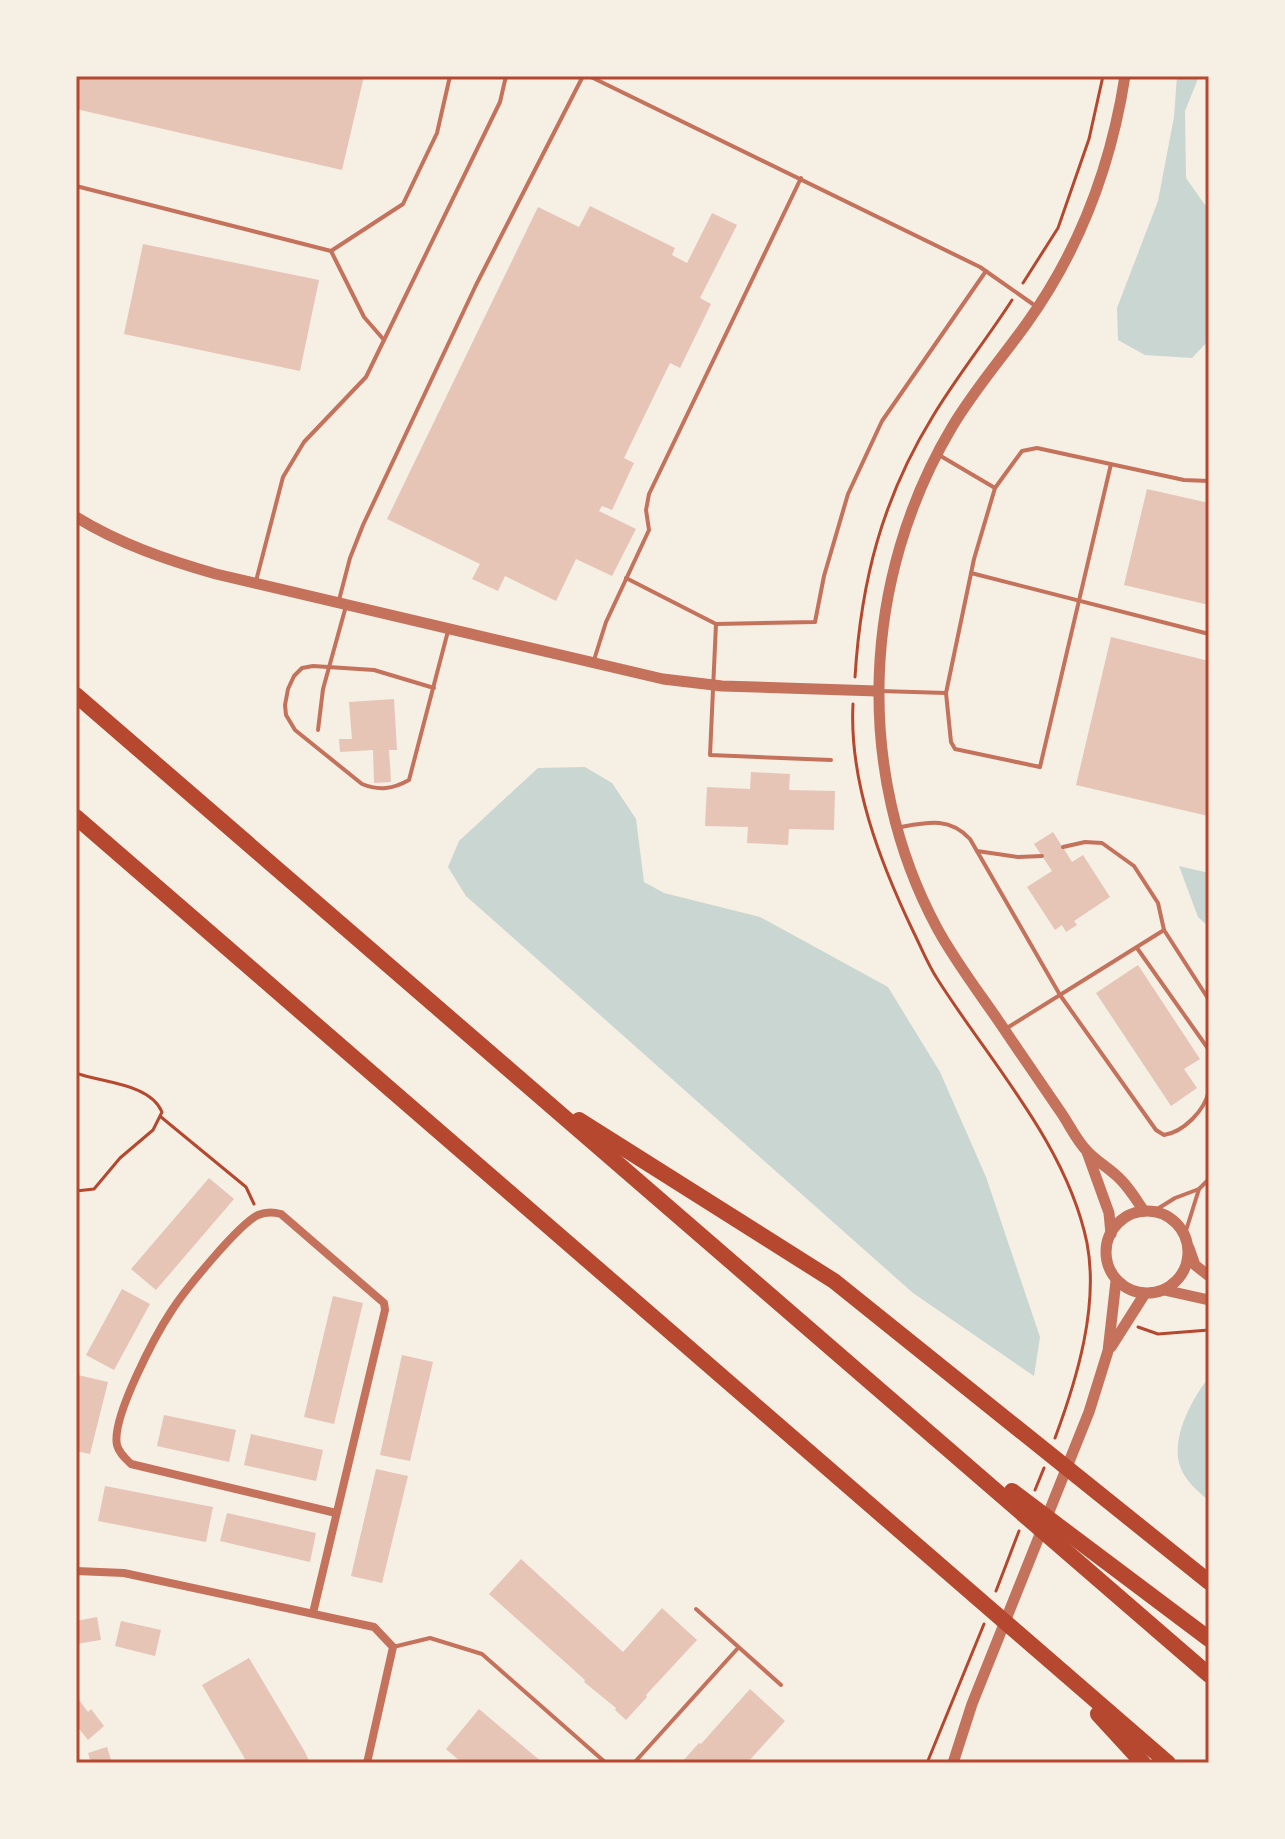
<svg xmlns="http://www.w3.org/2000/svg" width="1285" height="1839" viewBox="0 0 1285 1839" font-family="Barlow,sans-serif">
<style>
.water{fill:#c9d6d2}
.building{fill:#e6c5b7}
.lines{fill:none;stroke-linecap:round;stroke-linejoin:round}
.path{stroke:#b5482f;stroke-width:3}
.service{stroke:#c5725c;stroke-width:4}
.minor{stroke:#c5725c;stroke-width:8}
.tertiary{stroke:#c5725c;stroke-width:11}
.motorway{stroke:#b5482f;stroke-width:16}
.neatline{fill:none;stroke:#b5482f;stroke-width:3}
</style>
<rect width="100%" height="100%" fill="#f6efe4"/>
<!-- water -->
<g class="water">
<polygon points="1177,76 1199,76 1185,111 1186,178 1205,205 1209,206 1209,340 1192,358 1145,355 1118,340 1117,308 1158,201 1174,117"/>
<polygon points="585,767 612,783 636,819 644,882 664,893 760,917 888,987 940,1072 986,1177 1040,1337 1034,1376 913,1293 466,896 448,867 459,841 538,768"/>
<polygon points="1179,866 1209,873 1209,927 1198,917"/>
<path d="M 1206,1381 L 1209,1381 L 1209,1501 C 1198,1491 1185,1481 1180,1466 C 1171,1439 1190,1403 1206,1381 Z"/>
</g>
<!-- building -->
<g class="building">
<polygon points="76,76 364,76 342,170 76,109"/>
<polygon points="590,206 675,248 672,255 687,263 712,213 737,225 700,298 711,304 680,368 670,363 624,458 634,463 612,510 602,506 599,511 636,529 612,576 576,559 556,601 505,576 498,591 472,579 480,564 387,519 538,207 579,227"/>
<polygon points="143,244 319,280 300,371 124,334"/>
<polygon points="1147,489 1209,503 1209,605 1124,585"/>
<polygon points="1111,637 1209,661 1208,816 1076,785"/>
<polygon points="394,699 397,750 389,750 391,782 374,783 373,750 340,752 339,739 352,739 349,702"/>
<polygon points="751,772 790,774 789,790 835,791 834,830 789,829 788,845 747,843 748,827 705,826 707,787 750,789"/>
<polygon points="1053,832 1072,862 1083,855 1110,897 1074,921 1077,925 1066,932 1062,925 1055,930 1027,887 1052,871 1034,844"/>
<polygon points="1138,965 1200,1059 1184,1069 1197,1088 1171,1106 1096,993"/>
<polygon points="209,1178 234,1199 156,1290 131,1269"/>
<polygon points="122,1289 150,1304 114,1370 86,1355"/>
<polygon points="333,1296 363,1303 334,1424 304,1417"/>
<polygon points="402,1355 433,1362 410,1461 380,1455"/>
<polygon points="78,1375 108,1382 90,1454 76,1451"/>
<polygon points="164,1415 236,1430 229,1462 157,1446"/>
<polygon points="251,1434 323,1450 316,1481 244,1465"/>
<polygon points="376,1469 408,1476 382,1583 351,1576"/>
<polygon points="105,1486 213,1507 206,1542 98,1521"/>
<polygon points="227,1513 316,1533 310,1562 220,1541"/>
<polygon points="521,1559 623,1652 662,1608 697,1640 646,1695 647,1697 626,1720 615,1710 616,1708 584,1682 585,1680 489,1594"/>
<polygon points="97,1617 101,1640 76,1644 76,1621"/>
<polygon points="121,1621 161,1630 155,1656 115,1646"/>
<polygon points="249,1658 305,1752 310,1763 239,1763 245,1759 202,1685"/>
<polygon points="750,1689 785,1721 747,1763 681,1763 699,1743 701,1744"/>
<polygon points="79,1700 88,1712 91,1709 104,1726 88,1740 76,1725 76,1702"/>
<polygon points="479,1709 543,1763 462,1763 446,1749"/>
<polygon points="107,1747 112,1763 91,1763 88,1753"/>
</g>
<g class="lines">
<!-- path -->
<g class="path">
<polyline points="1023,283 1058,228 1089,139 1103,76"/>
<path d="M 855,677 C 861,581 882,499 933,416 C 957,376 987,339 1012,300"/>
<path d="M 853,704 C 849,782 880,862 913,931 C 921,947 928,965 938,980 C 990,1062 1067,1145 1087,1243 C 1099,1306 1077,1379 1055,1438"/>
<path d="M 76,1073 C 102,1083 150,1083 162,1112 L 153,1130 L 120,1158 L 94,1189 L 76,1191"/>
<polyline points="161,1117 246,1187 254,1204"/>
<polyline points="1138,1327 1158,1334 1209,1330"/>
<polyline points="1035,1490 1044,1468"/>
<polyline points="996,1591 1019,1531"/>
<polyline points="927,1763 984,1624"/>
</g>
<!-- service -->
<g class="service">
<polyline points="589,76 980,267 1037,307"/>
<polyline points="76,186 331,251 364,317 384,340"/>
<polyline points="331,251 403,204 437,133 450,76"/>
<polyline points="939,455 995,488"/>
<polyline points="1111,464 1040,767 955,749 951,742 946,693 974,559 995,488 1022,451 1037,448 1184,480 1209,481"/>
<polyline points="971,573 1209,634"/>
<polyline points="626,578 716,624 815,622 824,576 848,494 882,421 986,271"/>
<polyline points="256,581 283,477 304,442 366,377 500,102 506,76"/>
<polyline points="339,600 350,558 363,525 476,285 583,76"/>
<polyline points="716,624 710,755 831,760"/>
<polyline points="594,660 606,622 649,530 646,510 649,494 801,178"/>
<path d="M 434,688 L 374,670 L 313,666 L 302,668 L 294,676 L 288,689 L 285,705 L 286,715 L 295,730 L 362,784 C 379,791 393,789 409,780 L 448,631"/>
<polyline points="880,691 946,693"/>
<polyline points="318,730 323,689 346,606"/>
<path d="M 901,827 C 928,822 950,817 970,839 L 1060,995 L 1156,1130 L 1164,1135 C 1183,1132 1205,1111 1209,1090"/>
<polyline points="1063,847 1085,842 1102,843 1134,866 1158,903 1164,930 1209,1000"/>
<polyline points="977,851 1018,857 1042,856"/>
<polyline points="1137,948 1209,1050"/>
<polyline points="1007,1028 1164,930"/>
<polyline points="1154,1211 1175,1198 1199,1189"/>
<polyline points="1184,1237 1199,1189 1209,1179"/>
<polyline points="696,1609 781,1685"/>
<polyline points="393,1647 430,1638 482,1654 606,1763"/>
<polyline points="634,1763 738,1648"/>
</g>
<!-- minor -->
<g class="minor">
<polyline points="76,1571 124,1573 374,1627 393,1647 367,1763"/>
<path d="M 313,1613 L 385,1310 L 384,1303 L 281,1214 C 274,1212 265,1212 258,1215 C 238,1225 185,1290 172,1310 C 156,1334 111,1418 117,1445 C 119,1453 125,1458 131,1464 L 336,1513"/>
</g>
<!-- tertiary -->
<g class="tertiary">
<path d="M 1125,76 C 1111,166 1080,249 1027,323 C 1002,358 974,390 952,427 C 862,578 853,772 937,928 C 957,965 985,1000 1008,1035 C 1026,1061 1044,1088 1062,1114 C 1070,1126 1077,1141 1087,1151 C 1097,1162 1111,1169 1121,1180 C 1130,1189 1137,1201 1144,1211"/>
<path d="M 76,517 C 120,544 167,560 216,574 L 663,679 L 722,686 L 877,691"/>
<polyline points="1087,1152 1109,1213 1111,1234"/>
<circle cx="1147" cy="1252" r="41"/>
<polyline points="1189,1248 1195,1265 1209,1276"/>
<polyline points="1164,1290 1209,1300"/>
<polyline points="1111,1347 1144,1295"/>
<polyline points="953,1763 972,1704 1089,1412 1108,1351 1116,1281"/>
</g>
<!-- motorway -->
<g class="motorway">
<polyline points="76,695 1209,1675"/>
<polyline points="76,817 1168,1763"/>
<polyline points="579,1120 834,1281 1209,1582"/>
<polyline points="1012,1491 1209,1639"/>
<polyline points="1098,1714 1143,1763"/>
</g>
</g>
<!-- border -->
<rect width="1285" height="1839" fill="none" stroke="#f6efe4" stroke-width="156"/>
<rect x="78" y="78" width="1129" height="1683" class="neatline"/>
</svg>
